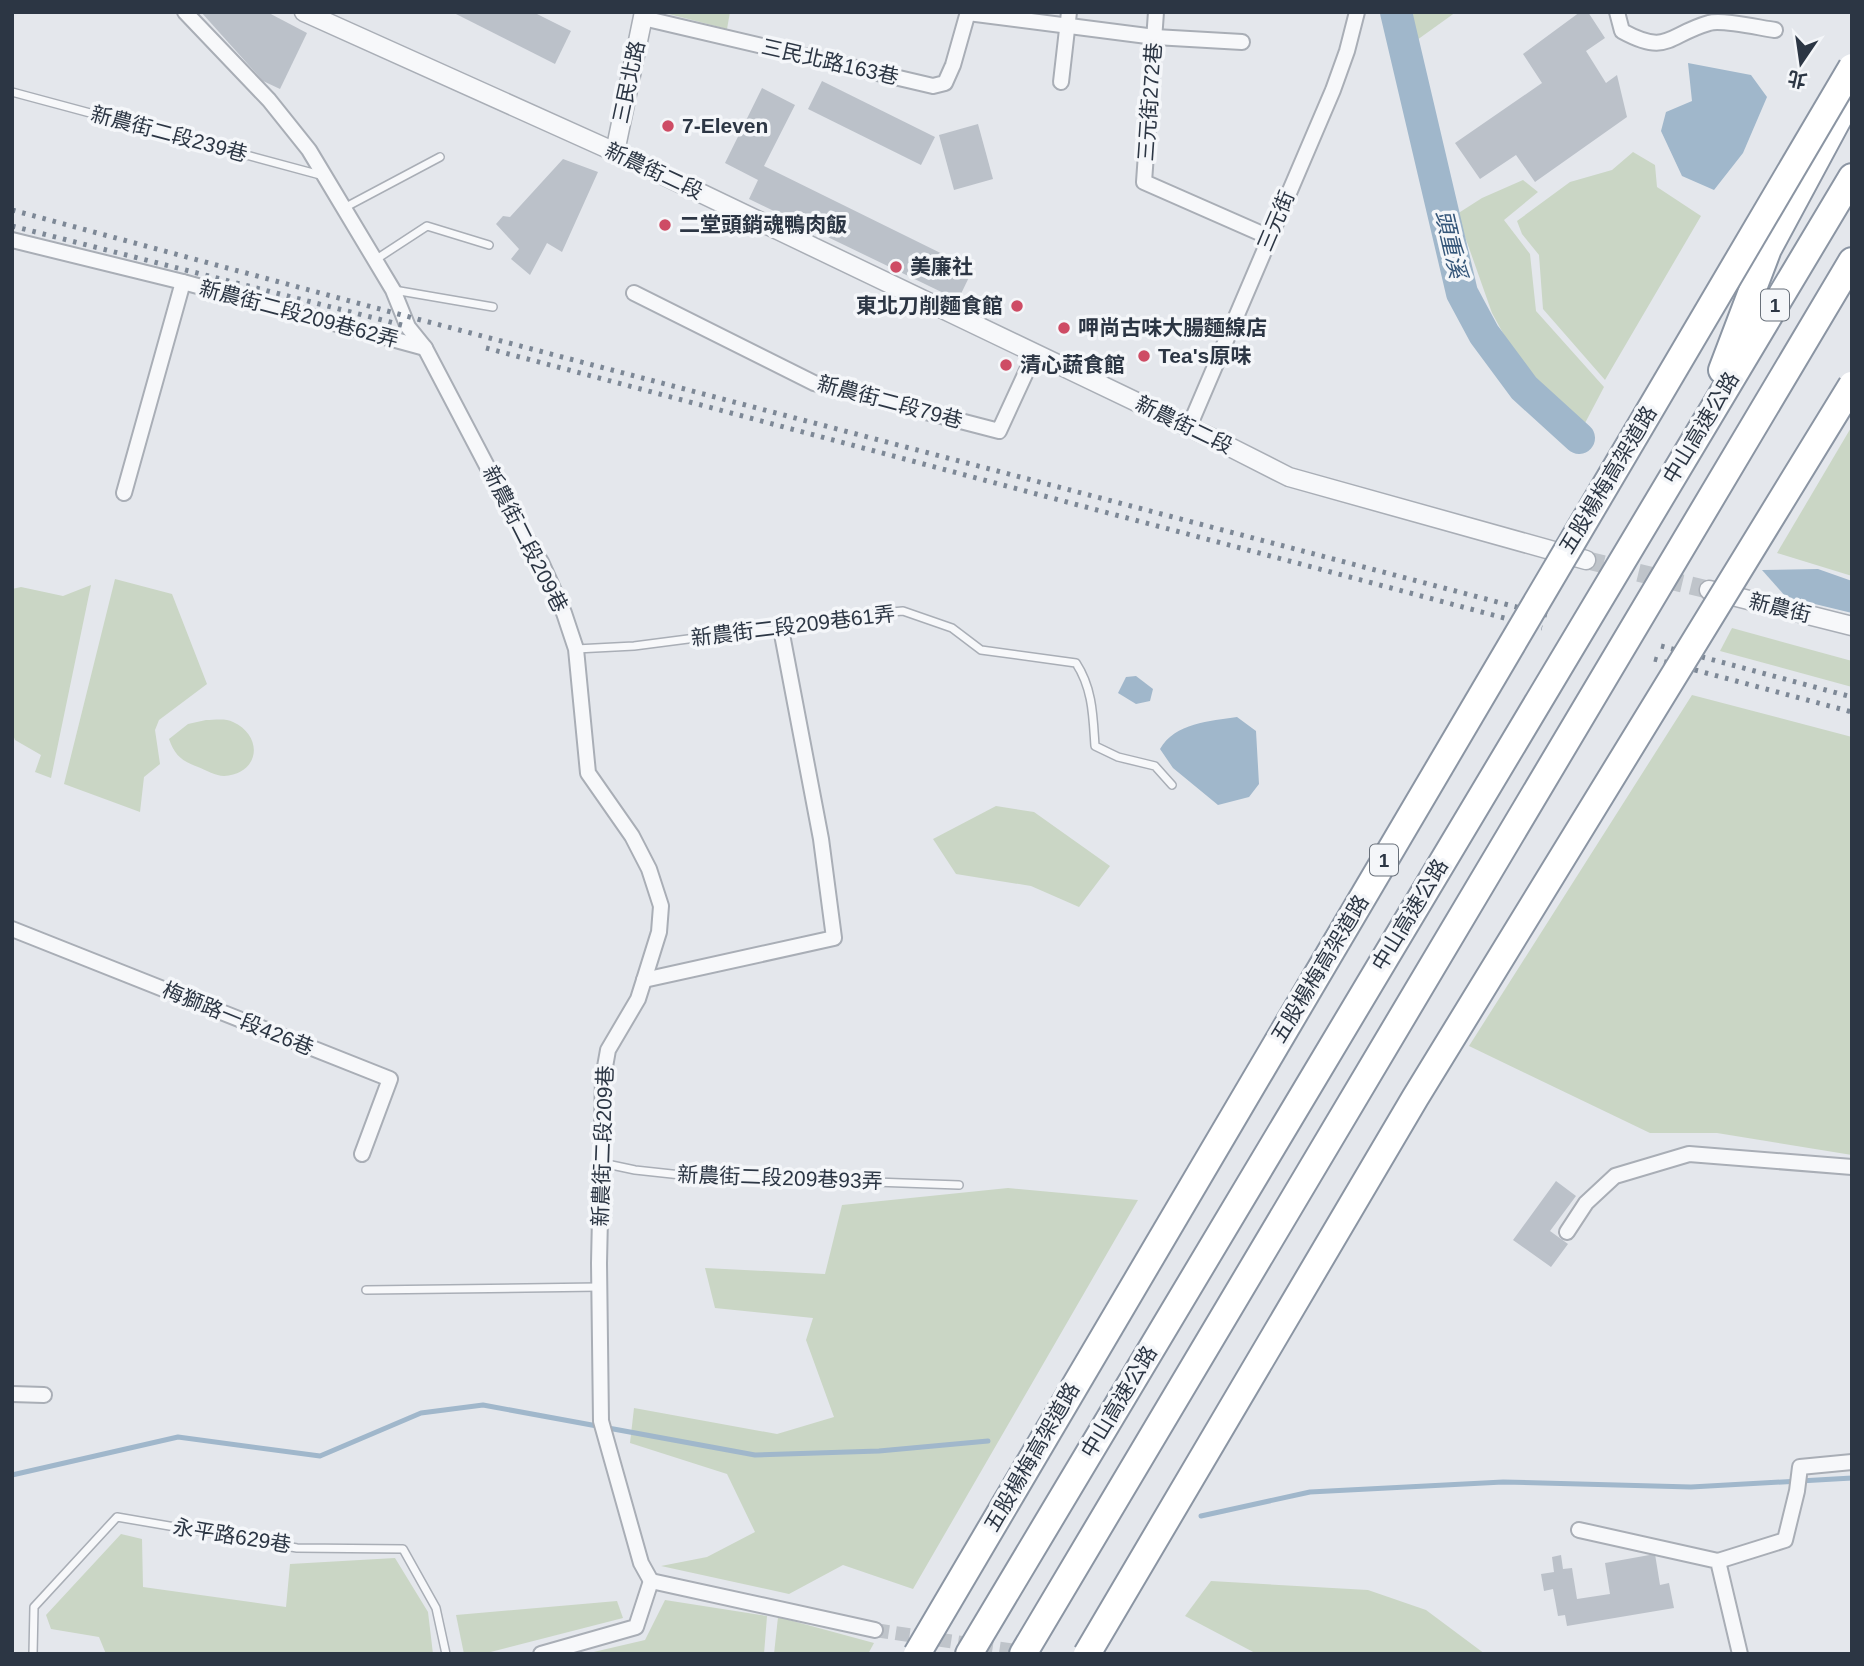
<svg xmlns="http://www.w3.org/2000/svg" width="1864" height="1666" viewBox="0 0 1864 1666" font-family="Helvetica,'Noto Sans TC',sans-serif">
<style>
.green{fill:#cad6c5}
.water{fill:#a0b7cb}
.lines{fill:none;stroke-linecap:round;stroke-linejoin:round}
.stream{stroke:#a0b7cb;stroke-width:5}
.river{stroke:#a0b7cb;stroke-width:32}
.building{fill:#bbc1c9}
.minor-tunnel{stroke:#bfc4ca;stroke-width:14;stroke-dasharray:14 7;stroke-linecap:butt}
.tertiary-tunnel{stroke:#bfc4ca;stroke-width:18;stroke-dasharray:18 9;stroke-linecap:butt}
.service-casing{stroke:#a9aeb6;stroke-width:10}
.minor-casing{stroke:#a9aeb6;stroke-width:18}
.tertiary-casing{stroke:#a9aeb6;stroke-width:21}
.motorway-casing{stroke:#8b95a3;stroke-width:30}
.service{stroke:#f7f8fa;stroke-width:7}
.minor{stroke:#f7f8fa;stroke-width:14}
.tertiary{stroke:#f7f8fa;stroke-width:18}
.motorway{stroke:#fff;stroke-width:26}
.rail{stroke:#7d8896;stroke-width:5;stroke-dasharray:3.5 7;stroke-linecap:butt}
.motorway-bridge-casing{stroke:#8b95a3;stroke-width:30;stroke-linecap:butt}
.motorway-bridge{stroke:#fff;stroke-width:26}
.poi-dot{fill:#ce4c65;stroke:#f4f6f9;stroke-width:2.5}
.labels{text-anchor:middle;stroke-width:7;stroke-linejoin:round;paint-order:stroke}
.shield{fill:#f4f6f9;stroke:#68707a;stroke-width:2}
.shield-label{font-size:19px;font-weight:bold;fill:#2c3644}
.street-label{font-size:21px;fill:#2c3644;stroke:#f4f6f9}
.poi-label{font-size:21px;font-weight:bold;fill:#2c3644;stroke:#f4f6f9;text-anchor:start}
.water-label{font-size:23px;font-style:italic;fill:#355679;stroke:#f4f6f9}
</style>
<rect width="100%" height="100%" fill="#e4e7ec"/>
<!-- green -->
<g class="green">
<polygon points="661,12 730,12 727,29"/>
<polygon points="1410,12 1456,12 1417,40"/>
<polygon points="1633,152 1655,165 1657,187 1701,216 1605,380 1543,309 1539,255 1522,234 1517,221 1570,182 1612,170"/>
<polygon points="1523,180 1538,192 1504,220 1530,254 1536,311 1604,387 1584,425 1521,366 1492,313 1457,214 1482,198"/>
<polygon points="1852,426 1852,576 1777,553"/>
<polygon points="115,579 172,594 207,684 159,720 155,730 160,764 144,777 140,812 64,784"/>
<polygon points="91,585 51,778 35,772 41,755 15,740 12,732 12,589 21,587 63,596"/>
<polygon points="1732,628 1852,661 1852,687 1720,651"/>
<polygon points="1692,695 1852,737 1852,1155 1717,1133 1650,1133 1469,1046"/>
<path d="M 206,720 C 214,720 226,718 233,722 C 264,736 260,774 224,776 C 216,776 206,770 198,767 C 182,761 175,756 169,739 L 188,724 Z"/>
<polygon points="996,806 1034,812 1110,866 1079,907 1031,886 956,874 933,839"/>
<polygon points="1008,1188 1138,1200 913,1589 843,1565 789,1594 661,1566 707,1557 755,1532 727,1474 630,1443 634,1408 777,1434 834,1417 806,1340 813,1318 715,1308 705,1268 825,1274 842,1205"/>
<polygon points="121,1534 142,1539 143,1587 286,1607 290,1564 395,1558 428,1612 433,1654 106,1654 99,1637 51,1629 46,1615"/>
<polygon points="1211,1581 1368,1590 1426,1610 1485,1654 1257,1654 1185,1616"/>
<polygon points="665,1600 767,1616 764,1654 585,1654 645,1640"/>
<polygon points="617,1601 623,1618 483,1654 464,1654 456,1615"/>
<polygon points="778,1617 874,1643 868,1654 774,1654"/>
</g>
<!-- water -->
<g class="water">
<polygon points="1688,63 1751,75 1767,97 1743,153 1714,190 1682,176 1661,131 1666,112 1692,101"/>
<polygon points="1818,569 1852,581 1852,613 1786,597 1762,570"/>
<polygon points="1136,676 1153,689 1150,701 1136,704 1118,693 1126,677"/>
<path d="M 1237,717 L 1256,731 L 1259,784 L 1249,797 L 1218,805 L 1173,768 L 1160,749 C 1175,723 1210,721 1237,717 Z"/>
</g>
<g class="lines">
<!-- stream -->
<g class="stream">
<polyline points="12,1475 178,1437 320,1456 421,1413 483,1405 755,1455 879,1451 988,1441"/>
<polyline points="1201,1516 1310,1492 1503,1482 1691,1487 1852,1478"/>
</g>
<!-- river -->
<polyline class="river" points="1396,12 1462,293 1484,334 1524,388 1579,438"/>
</g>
<!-- building -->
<g class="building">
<polygon points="201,12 267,12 307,33 280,89 263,81"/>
<polygon points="452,12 533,12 571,31 555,64"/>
<polygon points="1580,12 1588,12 1605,38 1586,51 1606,83 1617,75 1627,117 1535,182 1516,155 1480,179 1455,143 1542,83 1523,54"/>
<polygon points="822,81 935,137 921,165 808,109"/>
<polygon points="762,88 795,105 764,166 973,269 958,300 749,199 758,180 725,163"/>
<polygon points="978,124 993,179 954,190 939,135"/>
<polygon points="563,159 598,172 562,252 547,243 530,275 511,259 519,249 496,224 503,216 510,217"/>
<polygon points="1556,1181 1576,1196 1550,1231 1568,1244 1551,1267 1513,1240"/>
<polygon points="1655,1554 1660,1585 1669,1583 1674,1608 1567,1626 1565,1615 1558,1616 1553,1589 1544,1591 1541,1574 1554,1572 1552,1557 1561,1555 1563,1569 1572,1568 1577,1599 1610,1594 1605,1563"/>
</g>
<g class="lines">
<!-- minor-tunnel -->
<polyline class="minor-tunnel" points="875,1630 1029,1653"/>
<!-- tertiary-tunnel -->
<polyline class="tertiary-tunnel" points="1586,560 1709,590"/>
<defs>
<g id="service">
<polyline points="12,92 324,176"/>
<polyline points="344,208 440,157"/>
<polyline points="375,260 427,226 489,245"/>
<polyline points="394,290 493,307"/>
<path d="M 576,649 L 634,646 L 742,632 L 781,629 L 834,617 L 903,611 L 952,628 L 981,650 L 1076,663 C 1093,689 1093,717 1095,746 L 1118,757 L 1155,766 L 1172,785"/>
<polyline points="602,1163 635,1170 681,1175 959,1185"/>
<polyline points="366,1290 599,1287"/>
<polyline points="33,1654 34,1607 117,1517 297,1548 403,1549 436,1608 446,1654"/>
</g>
<g id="minor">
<polyline points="185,12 269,100 309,150 393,290 408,327 425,348 510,510 541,562 564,613 576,649 588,773 632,836 649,869 661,906 659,932 644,980 638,999 608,1050 603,1078 599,1263 601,1421 641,1563 651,1581"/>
<polyline points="1156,12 1144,182 1269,237"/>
<path d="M 1617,12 L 1622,31 C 1668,56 1667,35 1709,23 C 1721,19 1760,28 1775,30"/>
<polyline points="968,13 1155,37 1242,42"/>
<polyline points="643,18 933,86 945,83 953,65 968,12"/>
<polyline points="1061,82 1069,12"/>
<polyline points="12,240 183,282"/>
<polyline points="634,293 814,383 999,431 1034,355"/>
<polyline points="1189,427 1333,90 1347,51 1357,12"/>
<polyline points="124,493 183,282 425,348"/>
<polyline points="12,929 390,1079 362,1154"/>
<polyline points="644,980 834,938 821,839 781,629"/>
<polyline points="1567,1232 1586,1203 1615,1176 1689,1154 1852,1167"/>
<polyline points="12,1394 44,1395"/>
<polyline points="1579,1530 1718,1561 1740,1654"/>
<polyline points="1718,1561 1785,1540 1797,1491 1800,1467 1852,1462"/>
<polyline points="651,1581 875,1630"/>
<polyline points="541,1654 636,1627 651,1581"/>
</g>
<g id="tertiary">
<polyline points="304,12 615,152 1218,441 1289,477 1586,560"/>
<polyline points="615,152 644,12"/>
<polyline points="1709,590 1852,626"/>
</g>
<g id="motorway">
<polyline points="1722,370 1768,249 1852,93"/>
<polyline points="969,1654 1852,177"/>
<polyline points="1023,1654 1852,261"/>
</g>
</defs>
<!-- service casing -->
<use href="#service" class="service-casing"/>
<!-- minor casing -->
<use href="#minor" class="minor-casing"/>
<!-- tertiary casing -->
<use href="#tertiary" class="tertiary-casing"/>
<!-- motorway casing -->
<use href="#motorway" class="motorway-casing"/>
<!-- service -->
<use href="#service" class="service"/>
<!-- minor -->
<use href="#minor" class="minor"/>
<!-- tertiary -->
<use href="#tertiary" class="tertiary"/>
<!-- motorway -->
<use href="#motorway" class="motorway"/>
<!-- rail -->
<g class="rail">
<polyline points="12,210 402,315 1547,615"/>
<polyline points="12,226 402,325"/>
<polyline points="486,348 1542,628"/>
<polyline points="1661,646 1852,697"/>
<polyline points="1654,659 1852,712"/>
</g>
<defs>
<g id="motorway-bridge">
<polyline points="917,1654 1852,67"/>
<polyline points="1087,1654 1415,1098 1852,385"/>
</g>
</defs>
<!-- motorway-bridge casing -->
<use href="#motorway-bridge" class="motorway-bridge-casing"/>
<!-- motorway-bridge -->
<use href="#motorway-bridge" class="motorway-bridge"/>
</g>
<!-- markers -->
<g class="poi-dot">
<circle cx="668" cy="126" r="7"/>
<circle cx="665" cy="225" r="7"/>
<circle cx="896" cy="267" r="7"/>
<circle cx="1017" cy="306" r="7"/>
<circle cx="1064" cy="328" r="7"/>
<circle cx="1144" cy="356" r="7"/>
<circle cx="1006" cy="365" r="7"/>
</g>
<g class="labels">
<!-- shield labels -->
<g class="shield">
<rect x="1761" y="289.5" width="28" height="31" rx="5"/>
<rect x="1370" y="844.5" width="28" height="31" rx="5"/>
</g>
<g class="shield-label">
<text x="1775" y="312">1</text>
<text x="1384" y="867">1</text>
</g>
<!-- street labels -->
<g class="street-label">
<text transform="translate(830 62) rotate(13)" y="7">三民北路163巷</text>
<text transform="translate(629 82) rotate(-78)" y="7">三民北路</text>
<text transform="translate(1150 102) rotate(-86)" y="7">三元街272巷</text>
<text transform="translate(169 134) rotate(15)" y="7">新農街二段239巷</text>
<text transform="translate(654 171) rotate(25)" y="7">新農街二段</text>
<text transform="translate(1276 221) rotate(-67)" y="7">三元街</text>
<text transform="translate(299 314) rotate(15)" y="7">新農街二段209巷62弄</text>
<text transform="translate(890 402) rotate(15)" y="7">新農街二段79巷</text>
<text transform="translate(1184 425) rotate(26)" y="7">新農街二段</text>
<text transform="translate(1701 428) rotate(-59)" y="7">中山高速公路</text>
<text transform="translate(1608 480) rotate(-59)" y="7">五股楊梅高架道路</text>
<text transform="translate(525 539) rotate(63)" y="7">新農街二段209巷</text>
<text transform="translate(1780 608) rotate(14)" y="7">新農街</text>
<text transform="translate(793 626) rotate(-7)" y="7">新農街二段209巷61弄</text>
<text transform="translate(1410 915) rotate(-59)" y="7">中山高速公路</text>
<text transform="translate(1320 969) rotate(-59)" y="7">五股楊梅高架道路</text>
<text transform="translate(238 1019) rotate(22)" y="7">梅獅路一段426巷</text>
<text transform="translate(603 1146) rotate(-88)" y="7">新農街二段209巷</text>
<text transform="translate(780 1178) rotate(2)" y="7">新農街二段209巷93弄</text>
<text transform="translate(1119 1402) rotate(-59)" y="7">中山高速公路</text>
<text transform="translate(1032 1457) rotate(-60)" y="7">五股楊梅高架道路</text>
<text transform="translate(232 1536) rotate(9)" y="7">永平路629巷</text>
</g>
<!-- poi labels -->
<g class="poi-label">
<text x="682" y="133">7-Eleven</text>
<text x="679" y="232">二堂頭銷魂鴨肉飯</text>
<text x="910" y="274">美廉社</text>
<text x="1003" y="313" text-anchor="end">東北刀削麵食館</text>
<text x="1078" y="335">呷尚古味大腸麵線店</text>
<text x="1158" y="363">Tea's原味</text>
<text x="1020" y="372">清心蔬食館</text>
</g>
<!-- water labels -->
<g class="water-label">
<text transform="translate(1451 244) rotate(77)" y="8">頭重溪</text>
</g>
</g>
<!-- border -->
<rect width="1864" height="1666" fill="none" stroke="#2c3644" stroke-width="28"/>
<!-- north arrow -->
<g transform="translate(1801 63) rotate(193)" stroke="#f4f6f9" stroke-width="5" paint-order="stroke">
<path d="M0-5L12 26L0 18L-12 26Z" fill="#2c3644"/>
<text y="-10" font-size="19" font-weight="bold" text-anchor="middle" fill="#2c3644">北</text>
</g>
</svg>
